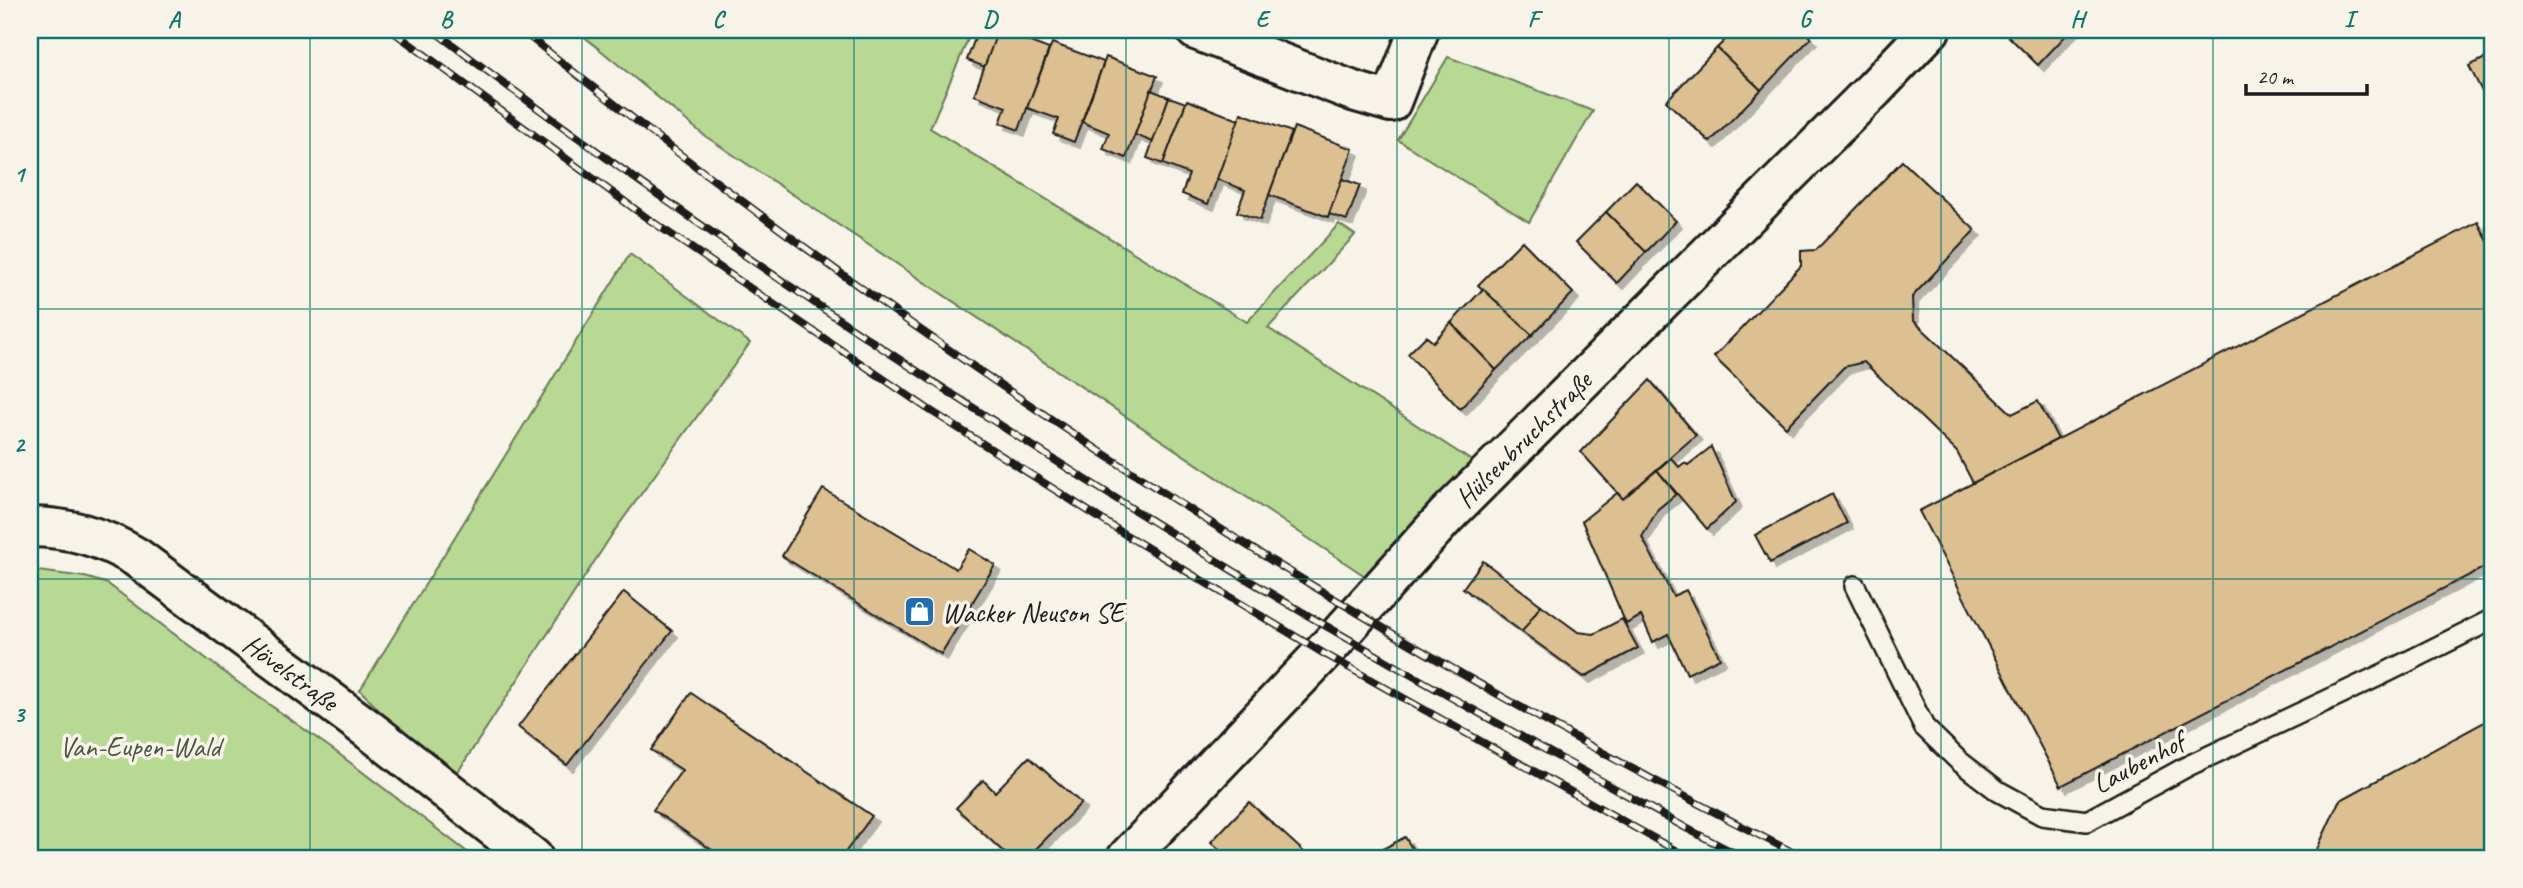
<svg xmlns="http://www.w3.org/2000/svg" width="2523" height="888" viewBox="0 0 2523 888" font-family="Caveat,sans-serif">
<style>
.green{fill:#b7d993;stroke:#6a7a58;stroke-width:2}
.building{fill:#dcc091;stroke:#1c1c1c;stroke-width:2;filter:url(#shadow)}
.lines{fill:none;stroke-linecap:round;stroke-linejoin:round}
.lane-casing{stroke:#1c1c1c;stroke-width:24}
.street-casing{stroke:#1c1c1c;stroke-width:44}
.secondary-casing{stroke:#1c1c1c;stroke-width:44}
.lane{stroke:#f7f3e8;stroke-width:19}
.street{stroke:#f7f3e8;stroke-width:38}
.secondary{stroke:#f7f3e8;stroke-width:38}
.rail-casing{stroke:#1c1c1c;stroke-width:8}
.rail{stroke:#f7f3e8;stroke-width:5;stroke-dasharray:16;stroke-linecap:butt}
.grid{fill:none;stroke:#0f766e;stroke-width:2;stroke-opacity:0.55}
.labels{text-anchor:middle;stroke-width:7;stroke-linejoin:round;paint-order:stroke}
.street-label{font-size:28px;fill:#1c1c1c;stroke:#f7f3e8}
.poi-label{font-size:28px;fill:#1c1c1c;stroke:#f7f3e8;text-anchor:start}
.park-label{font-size:28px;fill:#4a5540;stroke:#f7f3e8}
.neatline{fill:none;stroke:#0f766e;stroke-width:2.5}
.grid-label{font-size:23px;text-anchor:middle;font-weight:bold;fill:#0f766e}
</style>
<defs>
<filter id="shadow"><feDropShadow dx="6" dy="6" stdDeviation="0" flood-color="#0004"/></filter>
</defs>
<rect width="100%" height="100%" fill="#f7f3e8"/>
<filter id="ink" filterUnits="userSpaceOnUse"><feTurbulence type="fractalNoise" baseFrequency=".0143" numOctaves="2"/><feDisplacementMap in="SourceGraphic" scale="14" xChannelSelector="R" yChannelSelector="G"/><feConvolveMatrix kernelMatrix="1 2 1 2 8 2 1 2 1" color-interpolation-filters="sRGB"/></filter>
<g filter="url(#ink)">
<!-- green -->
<g class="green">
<polygon points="576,30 972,30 930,128 1247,322 1339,224 1355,235 1268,328 1484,469 1374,582 705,136"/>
<polygon points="1448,57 1593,111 1529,222 1398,140"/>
<polygon points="630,254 750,343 613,533 452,781 423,757 360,690"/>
<polygon points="30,570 85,577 108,584 236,681 335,751 475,858 30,858"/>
</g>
<!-- building -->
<g class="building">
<polygon points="978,30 998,33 985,67 967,60"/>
<polygon points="998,30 1049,49 1019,130 1000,123 1006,107 974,95"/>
<polygon points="1735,30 1802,30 1811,38 1761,90 1717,48"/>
<polygon points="2002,30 2071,30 2038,65"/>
<polygon points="1052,43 1104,62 1074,142 1053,134 1059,119 1027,108"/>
<polygon points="1717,48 1761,90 1710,142 1666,101"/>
<polygon points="2493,54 2493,113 2469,66"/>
<polygon points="1106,57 1157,76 1126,158 1103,149 1109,133 1082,122"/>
<polygon points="1151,90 1169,97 1153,142 1135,135"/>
<polygon points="1169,97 1186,103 1163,164 1147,158"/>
<polygon points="1187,100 1239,120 1208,204 1182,194 1189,174 1163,164"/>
<polygon points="1241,113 1292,132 1260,220 1237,212 1245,190 1217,179"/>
<polygon points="1294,127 1353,149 1328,217 1269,195"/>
<polygon points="1902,161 1975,230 1912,297 1913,320 2012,414 2038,401 2058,439 1973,483 1957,452 1864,362 1844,367 1786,427 1714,357 1801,266 1801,251 1816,250"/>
<polygon points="1342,179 1360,185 1347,220 1329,214"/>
<polygon points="1636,181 1676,221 1646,252 1606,212"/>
<polygon points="1606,212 1646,252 1617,283 1576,242"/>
<polygon points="2478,222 2493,251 2493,563 2061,786 1919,511"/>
<polygon points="1522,241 1573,293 1532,335 1478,285"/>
<polygon points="1483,289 1532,335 1496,370 1451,323"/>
<polygon points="1451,323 1496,370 1460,409 1408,354 1426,336 1433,342"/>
<polygon points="1650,380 1696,435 1623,499 1581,452"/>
<polygon points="1711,447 1736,502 1707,529 1657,470 1671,458 1679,467 1684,463 1688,465"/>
<polygon points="1657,470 1676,494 1658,509 1642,537 1673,596 1686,590 1720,658 1687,674 1668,634 1653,642 1641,616 1626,624 1582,521 1617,493 1623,499"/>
<polygon points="823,489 956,569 969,549 995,565 941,654 782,556"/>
<polygon points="1832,494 1847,523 1770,563 1755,535"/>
<polygon points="1483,561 1541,605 1522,632 1463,588"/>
<polygon points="624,592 672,631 567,765 518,727"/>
<polygon points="1541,605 1578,632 1594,634 1622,619 1638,648 1584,677 1522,632"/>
<polygon points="691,693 872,816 841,858 724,858 653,810 682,770 651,750"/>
<polygon points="2488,720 2493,722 2493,858 2313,858 2339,801"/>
<polygon points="1029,757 1081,803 1027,858 1010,858 956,808 983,780 995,792"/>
<polygon points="1249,802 1303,851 1297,858 1229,858 1211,842"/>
<polygon points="1405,837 1418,858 1366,858"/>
</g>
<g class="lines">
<defs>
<polyline id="lane" points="1855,586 1924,727 1959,761 1998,791 2042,815 2087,821 2188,766 2385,673 2493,619"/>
<g id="street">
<polyline points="1196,30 1353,91 1391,102 1419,30"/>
<polyline points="1127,858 1323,653 1446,516 1874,89 1930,30"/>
</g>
<path id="secondary" d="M 30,527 C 69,527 103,537 136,557 L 376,735 L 533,858"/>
</defs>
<!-- lane casing -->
<use href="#lane" class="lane-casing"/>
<!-- street casing -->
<use href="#street" class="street-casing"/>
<!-- secondary casing -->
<use href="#secondary" class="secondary-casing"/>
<!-- lane -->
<use href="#lane" class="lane"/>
<!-- street -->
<use href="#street" class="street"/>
<!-- secondary -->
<use href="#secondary" class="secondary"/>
<defs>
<g id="rail">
<polyline points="391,30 647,218 928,409 1126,535 1323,653 1689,858"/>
<path d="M 433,30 C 683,220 944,394 1212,558 C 1367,653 1527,739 1686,828 L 1744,858"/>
<path d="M 521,30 C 919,350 1347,628 1804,858"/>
</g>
</defs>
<!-- rail casing -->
<use href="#rail" class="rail-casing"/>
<!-- rail -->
<use href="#rail" class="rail"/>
</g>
</g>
<!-- grid -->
<path class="grid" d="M 310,30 L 310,858M 582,30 L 582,858M 854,30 L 854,858M 1126,30 L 1126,858M 1397,30 L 1397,858M 1669,30 L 1669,858M 1941,30 L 1941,858M 2213,30 L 2213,858M 30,309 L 2493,309M 30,579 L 2493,579"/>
<!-- icons -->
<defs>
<symbol id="shop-square" viewBox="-11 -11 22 22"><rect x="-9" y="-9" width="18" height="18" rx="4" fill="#1f6fb2" stroke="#f7f3e8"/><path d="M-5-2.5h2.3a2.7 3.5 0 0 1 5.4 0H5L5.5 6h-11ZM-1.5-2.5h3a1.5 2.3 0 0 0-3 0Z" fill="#fff"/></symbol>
</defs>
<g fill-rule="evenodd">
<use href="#shop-square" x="902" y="594" width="35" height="35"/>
</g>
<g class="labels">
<!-- street labels -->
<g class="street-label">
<text transform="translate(1523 439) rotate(-45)" y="10">Hülsenbruchstraße</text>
<text transform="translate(291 672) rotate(36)" y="10">Hövelstraße</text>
<text transform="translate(2138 762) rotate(-28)" y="10">Laubenhof</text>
</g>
<!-- poi labels -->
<g class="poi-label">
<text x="942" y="622">Wacker Neuson SE</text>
</g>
<!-- park labels -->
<g class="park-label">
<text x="140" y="756">Van-Eupen-Wald</text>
</g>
</g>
<!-- margin -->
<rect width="2523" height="888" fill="none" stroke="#f7f3e8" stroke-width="77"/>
<!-- scale -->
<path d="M2246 84v10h121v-10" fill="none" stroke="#1c1c1c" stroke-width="3.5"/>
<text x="2257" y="84" font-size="21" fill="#1c1c1c" stroke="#f7f3e8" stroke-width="5" paint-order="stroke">20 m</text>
<rect x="38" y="38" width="2446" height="812" class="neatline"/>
<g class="grid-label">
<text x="174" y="27">A</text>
<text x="446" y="27">B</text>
<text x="718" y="27">C</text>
<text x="990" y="27">D</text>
<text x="1262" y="27">E</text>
<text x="1533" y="27">F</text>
<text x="1805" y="27">G</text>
<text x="2077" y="27">H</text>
<text x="2349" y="27">I</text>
<text x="19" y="182">1</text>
<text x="19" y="452">2</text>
<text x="19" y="722">3</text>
</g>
</svg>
